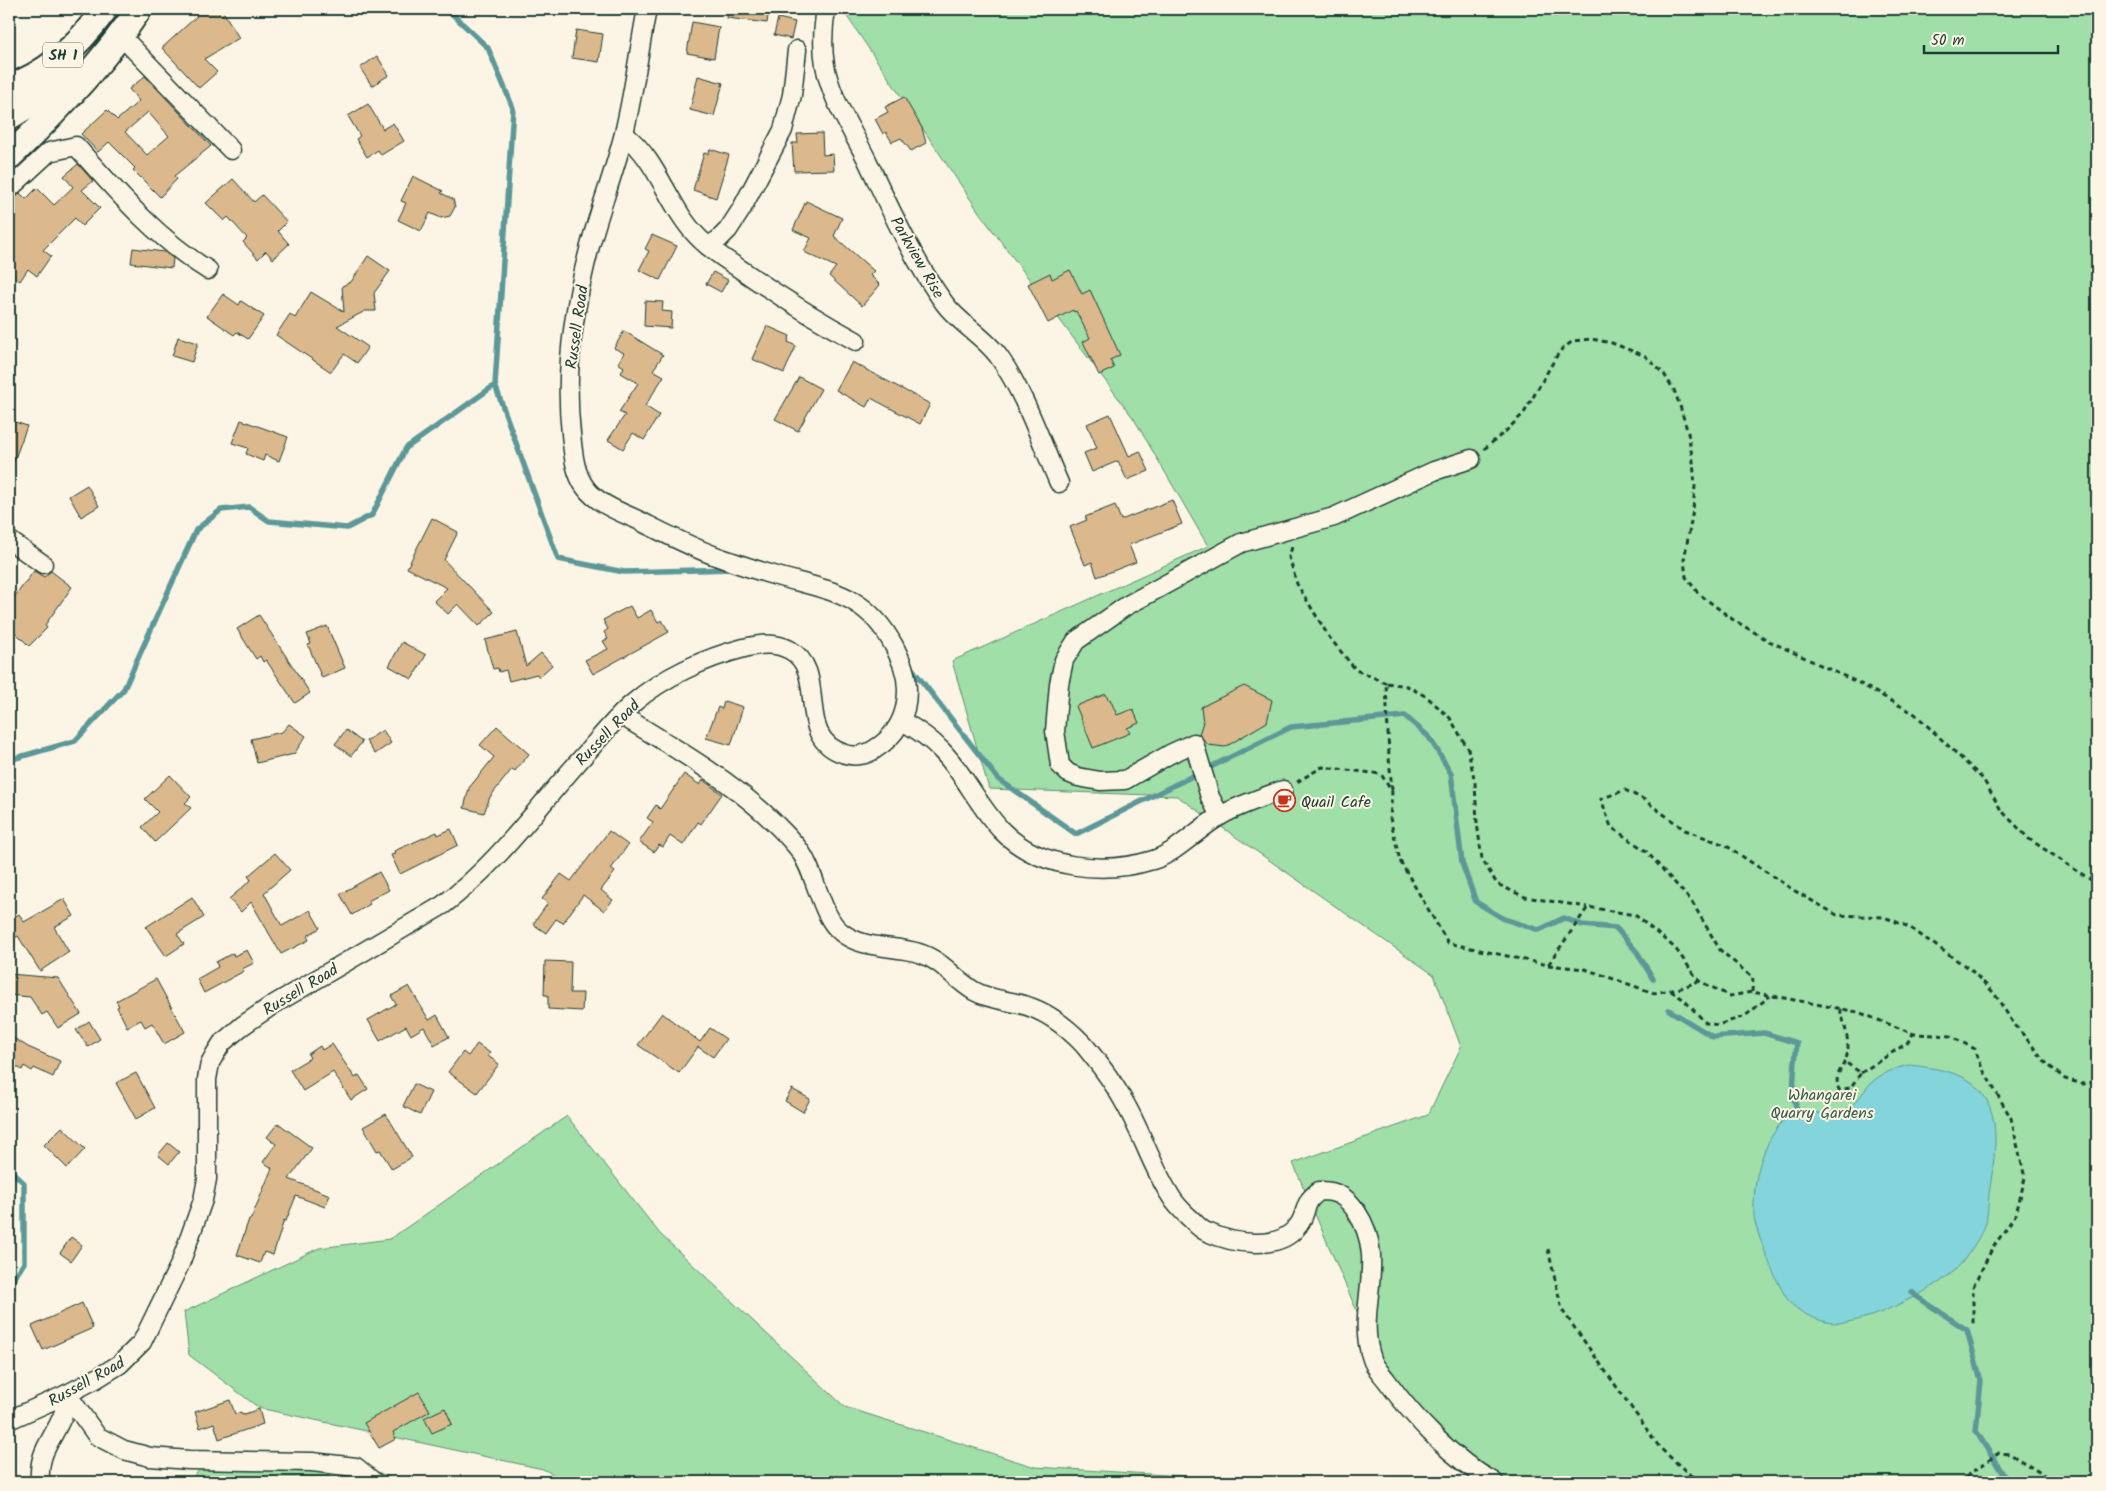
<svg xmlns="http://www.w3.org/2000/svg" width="2106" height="1491" viewBox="0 0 2106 1491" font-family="Kalam,sans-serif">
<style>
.green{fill:#a0dfa7;stroke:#608e6e}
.water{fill:#83d4db;stroke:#5b9898}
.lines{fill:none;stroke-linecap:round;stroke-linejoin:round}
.stream{stroke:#5b9898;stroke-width:5.5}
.building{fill:#dbb98d;stroke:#1f3d34;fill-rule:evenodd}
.minor-casing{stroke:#1f3d34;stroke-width:21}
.highway-casing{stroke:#1f3d34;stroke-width:29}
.path{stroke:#1f3d34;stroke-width:3;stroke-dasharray:5 4;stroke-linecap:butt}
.minor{stroke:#fcf5e5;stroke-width:18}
.highway{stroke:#fcf5e5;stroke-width:25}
.labels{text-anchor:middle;stroke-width:4;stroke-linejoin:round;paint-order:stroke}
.shield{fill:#fcf5e5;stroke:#617469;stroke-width:1}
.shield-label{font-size:15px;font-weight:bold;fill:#1f3d34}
.street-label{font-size:16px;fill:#1f3d34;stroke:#fcf5e5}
.poi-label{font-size:16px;fill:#1f3d34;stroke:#fcf5e5;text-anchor:start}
.park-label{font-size:16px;fill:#395d4b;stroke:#fcf5e5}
</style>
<rect width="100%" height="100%" fill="#fcf5e5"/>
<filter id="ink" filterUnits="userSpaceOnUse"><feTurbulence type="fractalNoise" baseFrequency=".02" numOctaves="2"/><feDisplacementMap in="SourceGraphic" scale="10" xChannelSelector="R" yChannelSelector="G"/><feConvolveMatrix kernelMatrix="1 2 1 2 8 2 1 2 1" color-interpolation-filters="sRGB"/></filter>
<g filter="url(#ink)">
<!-- green -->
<g class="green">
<polygon points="842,9 2097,9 2097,1482 1475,1482 1386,1379 1293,1163 1428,1115 1461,1047 1434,975 1177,796 989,789 952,661 1208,546 1134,419 981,215"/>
<polygon points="567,1116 660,1234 845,1407 1035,1467 1281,1482 567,1482 543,1469 259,1408 189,1355 184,1312 319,1248 390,1239"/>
<polygon points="212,1457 378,1472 399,1482 188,1482"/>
</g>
<!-- water -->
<path class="water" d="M 1909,1065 C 1928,1067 1959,1071 1974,1084 C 2005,1111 1994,1159 1989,1194 C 1988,1204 1988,1217 1985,1226 C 1980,1237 1963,1264 1953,1272 C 1936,1287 1912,1298 1891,1308 C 1874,1316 1845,1326 1826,1322 C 1812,1318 1797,1312 1788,1300 C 1779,1289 1754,1229 1754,1215 C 1753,1184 1759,1154 1777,1128 C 1798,1098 1819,1121 1842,1111 C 1856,1106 1861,1094 1870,1084 C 1881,1073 1896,1068 1909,1065 Z"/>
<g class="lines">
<!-- stream -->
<g class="stream">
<polyline points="447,9 488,48 513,108 495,385 558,559 624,572 734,569"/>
<polyline points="910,666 998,779 1076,834 1291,727 1405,716 1429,737 1451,773 1462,863 1476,902 1504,919 1539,930 1564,918 1582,925 1616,928 1637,952 1653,979"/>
<polyline points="9,760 75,741 124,689 196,530 221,510 249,507 269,521 347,528 372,515 406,448 495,385"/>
<path d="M 1669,1010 L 1713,1037 L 1764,1033 L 1797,1043 C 1795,1064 1789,1098 1800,1117"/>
<polyline points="9,1169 24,1183 24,1263 9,1286"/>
<polyline points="1912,1292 1916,1296 1967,1330 1981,1381 1976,1431 2008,1482"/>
</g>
</g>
<!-- building -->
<g class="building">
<polygon points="192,9 217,9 221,15 224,13 239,38 204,59 217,72 199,88 162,48 197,16"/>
<polygon points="728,9 769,9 767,23 727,18"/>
<polygon points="778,18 795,22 791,39 774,35"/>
<polygon points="692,22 719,27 714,58 687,53"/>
<polygon points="576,30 603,34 599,62 572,58"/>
<polygon points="377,56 389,75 372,86 360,68"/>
<path d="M 145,76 L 211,146 L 174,176 L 177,179 L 160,197 L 133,170 L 135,168 L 109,142 L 98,152 L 81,134 L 107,110 L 117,120 L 139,101 L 129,89 ZM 148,112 L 169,136 L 147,155 L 125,132 Z"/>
<polygon points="698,76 723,83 714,116 690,110"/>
<polygon points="904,97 922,128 926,143 911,151 901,138 892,142 886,132 883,134 875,119 888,112 885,107"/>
<polygon points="368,104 383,129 393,123 404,141 381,155 378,150 367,157 356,139 360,136 348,116"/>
<polygon points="822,133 823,155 833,154 834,170 794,171 792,143 798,143 797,134"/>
<polygon points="710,149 729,155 716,198 693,190 704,153 708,154"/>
<polygon points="78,164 93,181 82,190 100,208 82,226 75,218 43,250 51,256 37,276 28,269 20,281 9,273 9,205 20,193 26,199 37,188 54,205 73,187 64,176"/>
<polygon points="413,176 443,191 441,193 453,199 455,207 450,216 441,218 430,213 421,231 398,220 406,203 401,201"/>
<polygon points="233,179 254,202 262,195 287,222 278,231 289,244 273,259 266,251 258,259 243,242 247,238 228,217 224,221 206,203"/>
<polygon points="806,201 842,218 834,236 874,271 870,275 880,285 862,306 829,276 836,267 804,252 811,238 793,230"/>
<polygon points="652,235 677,246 660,280 639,270 649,251 645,249"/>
<polygon points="133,248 164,252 173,258 172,268 131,263"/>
<polygon points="368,256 390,271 374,293 376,311 365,311 337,326 368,347 357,363 344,354 331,372 276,335 290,314 295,318 311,292 344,312 342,286 351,282"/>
<polygon points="1070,270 1082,294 1090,290 1120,355 1110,360 1114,368 1099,375 1083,342 1090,338 1076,311 1074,312 1073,310 1048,323 1028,284 1050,273 1052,279"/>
<polygon points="713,272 728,280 721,292 706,284"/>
<polygon points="223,294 239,305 241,301 264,316 248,339 237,332 234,335 207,316"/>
<polygon points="645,301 663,302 662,311 672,312 671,328 644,326"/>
<polygon points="767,326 790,336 788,342 796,346 784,373 752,359"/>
<polygon points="624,331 663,355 653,370 664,376 645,406 659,415 644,440 633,433 623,449 608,440 625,415 619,412 638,383 621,373 624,367 618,363 624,353 614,348"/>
<polygon points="178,337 198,343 192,362 172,356"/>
<polygon points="852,362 930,404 920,424 871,398 866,407 836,390"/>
<polygon points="799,377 821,389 798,431 775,419"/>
<polygon points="1110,414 1129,456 1140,451 1149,471 1127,480 1118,461 1092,472 1084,453 1097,448 1087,424"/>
<polygon points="9,420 27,426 10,472 9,471"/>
<polygon points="241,420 288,437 279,461 265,455 263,461 246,454 248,448 232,443"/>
<polygon points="87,485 99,506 81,517 69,496"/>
<polygon points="1172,500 1182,524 1129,545 1136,562 1097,577 1092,562 1085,565 1070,527 1087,520 1085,517 1115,505 1121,520"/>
<polygon points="432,518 458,532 444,560 494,612 479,626 458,604 448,614 434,601 447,588 407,568"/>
<polygon points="34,571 44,577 51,571 72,587 45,625 47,628 29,646 9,626 9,604"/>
<polygon points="630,606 637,618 651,610 658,622 662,620 669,632 593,674 585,660 608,649 603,641 608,639 604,632 608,629 603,620"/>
<polygon points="259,615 310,693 295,703 266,660 263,662 260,656 256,659 237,629"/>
<polygon points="327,626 345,668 322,678 308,645 311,644 307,634"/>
<polygon points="517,632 526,666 541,653 552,665 539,677 537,674 509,681 506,670 499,672 498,668 493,669 485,640"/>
<polygon points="402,642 426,655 412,679 389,666"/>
<polygon points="1244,686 1272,700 1267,722 1225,747 1208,745 1199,734 1203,722 1201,707"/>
<polygon points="1106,694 1108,700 1110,699 1117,715 1133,709 1139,723 1127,728 1130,733 1093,748 1076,706"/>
<polygon points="724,701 743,707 731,745 706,738 718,707 722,709"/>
<polygon points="289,724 306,736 294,754 257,763 251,739 282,732"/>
<polygon points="497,726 529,754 515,771 512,769 490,797 484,813 464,808 469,788 494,757 480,745"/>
<polygon points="346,730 362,742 351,756 335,744"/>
<polygon points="383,730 391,743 375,754 366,741"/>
<polygon points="684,774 700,785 703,780 722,794 701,824 698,822 683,845 670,836 663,847 659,845 654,852 639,842 653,822 647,818 656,805 660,809"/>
<polygon points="170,775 191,797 185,803 191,808 155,842 142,827 158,812 145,799"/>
<polygon points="451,829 458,845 400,874 391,855 395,854 394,851 437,832 438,835"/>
<polygon points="609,831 628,845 611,869 615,872 601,890 613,900 604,911 583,895 563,923 556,919 546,933 533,924 548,903 542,899 561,874 571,881"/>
<polygon points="275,853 290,870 264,893 282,926 310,910 320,928 307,936 309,940 281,954 251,902 241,912 229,899 251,880 248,876"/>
<polygon points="379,872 389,890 368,901 370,904 352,915 340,894"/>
<polygon points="192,897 204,917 177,934 184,944 166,956 146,927"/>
<polygon points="64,899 74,916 54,927 69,952 40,971 18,936 14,938 9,929 9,920 19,914 24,922"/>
<polygon points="247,950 254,963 242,969 244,971 204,993 197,979 218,967 216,962 233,953 234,956"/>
<polygon points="545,961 571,962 570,993 583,993 582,1011 548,1009 548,995 544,995"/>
<polygon points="9,974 58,978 81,1014 58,1028 47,1012 42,1015 30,997 9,995"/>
<polygon points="156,979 185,1032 164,1044 152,1023 145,1027 141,1020 127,1027 117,1007 119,1006 116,1001"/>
<polygon points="409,986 429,1020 437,1015 449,1037 434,1045 424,1027 411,1035 406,1026 380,1041 368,1020 396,1004 391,996"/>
<polygon points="662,1013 700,1042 710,1028 726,1039 713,1057 698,1047 679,1073 638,1045"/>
<polygon points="89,1021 100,1039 88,1047 76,1030"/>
<polygon points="9,1035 28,1047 60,1061 53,1077 34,1068 32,1071 24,1066 22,1070 9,1062"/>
<polygon points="332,1044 355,1078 359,1075 368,1089 351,1100 333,1072 303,1091 290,1070 310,1058 308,1054 320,1046 322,1050"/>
<polygon points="477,1044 490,1053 488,1056 499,1064 477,1093 448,1072 463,1052 468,1056"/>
<polygon points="136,1073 155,1108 136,1119 116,1083"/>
<polygon points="414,1084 431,1092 420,1115 403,1106"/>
<polygon points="792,1089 810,1099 803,1112 785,1101"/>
<polygon points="386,1114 412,1157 392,1169 380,1150 377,1151 363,1127"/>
<polygon points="278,1123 312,1148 289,1179 330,1195 325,1207 296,1196 286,1221 284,1220 273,1255 264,1252 260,1263 237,1255 249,1219 251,1219 272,1168 263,1162 276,1144 267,1137"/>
<polygon points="62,1127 85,1149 67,1168 44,1145"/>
<polygon points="168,1143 179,1152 169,1164 158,1155"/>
<polygon points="71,1237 82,1245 71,1261 60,1253"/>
<polygon points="82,1303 93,1328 43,1350 32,1326"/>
<polygon points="419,1392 430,1411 393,1432 396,1439 379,1448 364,1423"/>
<polygon points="230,1400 235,1414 241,1412 242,1415 259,1409 263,1424 219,1439 214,1423 200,1428 195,1412"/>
<polygon points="445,1408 452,1424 432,1433 424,1418"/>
</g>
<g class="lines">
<defs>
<g id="minor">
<path d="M 826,9 C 823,27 822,47 825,65 C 831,99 851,128 866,158 C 890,208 912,259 945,304 C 960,324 985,337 999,357 C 1025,394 1041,442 1059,483"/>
<polyline points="121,36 231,150"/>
<path d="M 624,134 C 658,160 668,206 697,236 C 710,250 727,260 743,271 C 779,296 817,320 856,341"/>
<path d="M 9,189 L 49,152 L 76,146 C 116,191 156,238 208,270"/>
<polyline points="708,246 718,240 728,230 741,210 783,130 792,95 797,50"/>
<polyline points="9,540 43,564"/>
<path d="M 621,715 C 684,754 749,790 797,847 C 816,870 820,916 841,932 C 863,950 894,945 919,953 C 942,960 954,979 974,991 C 988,999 1005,1000 1020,1004 C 1046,1010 1066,1026 1084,1045 C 1098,1062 1112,1080 1123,1100 C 1141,1130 1151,1165 1170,1195 C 1175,1204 1184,1213 1192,1220 C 1197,1225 1201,1230 1207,1232 C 1231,1243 1278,1252 1297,1227 C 1304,1220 1304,1210 1309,1201 C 1311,1197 1316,1194 1319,1191 C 1336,1190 1347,1197 1356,1211 C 1390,1261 1354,1309 1372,1359 C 1374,1367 1382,1374 1387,1381 C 1414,1418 1453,1460 1494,1482"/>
<path d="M 902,721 C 916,729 930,738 941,750 C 965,774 979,808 1003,832 C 1040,869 1104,875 1153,860 C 1178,852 1197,829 1220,816 C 1239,805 1261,798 1283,790"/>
<polyline points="1220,816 1210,797 1194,743 1170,754 1125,780 1100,781 1078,777 1068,773 1060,765 1055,731 1059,684 1064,660 1076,641 1126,606 1241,543 1334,517 1434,471 1471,459"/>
<polyline points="67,1394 97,1436 124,1450 150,1457 189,1460 312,1462 356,1467 374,1482"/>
<path d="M 9,1420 L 67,1394 L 94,1380 L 120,1364 L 142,1342 L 180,1264 L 203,1200 L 207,1179 L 207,1079 L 210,1063 L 215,1054 L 222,1043 L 242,1026 L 271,1006 L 443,905 C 500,862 541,802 589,750 C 603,734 616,718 632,704 C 663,677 705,658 744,648 C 760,644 775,642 790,650 C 830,673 792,738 845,754 C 855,757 867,755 875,749 C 896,736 907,716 907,690 C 907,673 901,660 894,646 C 866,593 829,591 777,576 C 759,571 741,565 724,559 C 694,549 666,534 638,520 C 620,512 596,503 585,487 C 574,472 573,451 571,434 C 564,372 574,306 590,246 C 600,208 615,171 624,133 C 634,92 639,50 647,9"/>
<path d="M 40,1482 C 38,1451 51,1443 62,1417 C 65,1410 66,1402 67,1394"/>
</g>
<g id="highway">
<path d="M 9,87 C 49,74 81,42 105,9"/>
<polyline points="9,117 70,79"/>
<path d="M 9,157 C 56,112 103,63 139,9"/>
</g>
</defs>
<!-- minor casing -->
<use href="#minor" class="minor-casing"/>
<!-- highway casing -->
<use href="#highway" class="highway-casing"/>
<!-- path -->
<g class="path">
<polyline points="1484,449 1506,431 1524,413 1556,357 1562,349 1573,341 1592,339 1612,343 1645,356 1664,374 1674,390 1680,406 1688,433 1693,461 1695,486 1693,510 1684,560 1686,577 1698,593 1732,619 1769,641 1859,683 1915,714 1983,779 2001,810 2029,839 2097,884"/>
<polyline points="1292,547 1289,557 1297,584 1329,637 1356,670 1386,683"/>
<polyline points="1297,782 1322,767 1381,774 1392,792 1390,818 1400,861 1448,943 1548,965 1588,907 1635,915 1675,948 1699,981 1730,996 1752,992 1858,1012 1914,1034 1950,1036 1975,1049 1982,1068 2011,1118 2025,1178 2016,1214 1992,1249 1973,1287 1973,1327"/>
<polyline points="1392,790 1389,758 1386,683 1407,686 1427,697 1450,718 1468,749 1475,783 1477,823 1482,859 1497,884 1525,897 1587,907"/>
<polyline points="1548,965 1585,969 1654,993 1681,988 1699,981"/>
<polyline points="1671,991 1683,999 1706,1023 1718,1025 1745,1016 1770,996"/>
<polyline points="1752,992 1753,978 1720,950 1692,902 1646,851 1611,827 1601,799 1625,790 1643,799 1685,830 1725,845 1795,891 1837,915 1884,917 1909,927 1971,970 1994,993 2012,1021 2047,1064 2065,1079 2083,1084 2097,1082"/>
<path d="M 1840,1009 C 1844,1022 1848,1036 1848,1049 C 1847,1067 1832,1072 1839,1090 L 1850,1088 L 1861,1073 L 1845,1062"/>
<polyline points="1861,1073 1907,1043 1913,1034"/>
<polyline points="1548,1249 1562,1310 1660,1448 1698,1482"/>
<polyline points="1959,1482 1999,1453 2010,1454 2055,1482"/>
</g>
<!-- minor -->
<use href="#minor" class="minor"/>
<!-- highway -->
<use href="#highway" class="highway"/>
</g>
</g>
<!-- icons -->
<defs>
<symbol id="cafe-ring" viewBox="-11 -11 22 22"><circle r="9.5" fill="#fcf5e5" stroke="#c8321e" stroke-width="1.5"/><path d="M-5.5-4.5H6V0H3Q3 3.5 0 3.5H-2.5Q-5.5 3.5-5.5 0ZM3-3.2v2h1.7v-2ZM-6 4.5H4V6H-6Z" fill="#c8321e"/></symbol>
</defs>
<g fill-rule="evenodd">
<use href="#cafe-ring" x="1272" y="788" width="25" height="25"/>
</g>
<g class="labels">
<!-- shield labels -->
<rect class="shield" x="43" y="42.5" width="40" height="25" rx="4"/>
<g class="shield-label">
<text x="63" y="60">SH 1</text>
</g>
<!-- street labels -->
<g class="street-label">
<text transform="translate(918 257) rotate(60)" y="6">Parkview Rise</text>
<text transform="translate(576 327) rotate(-82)" y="6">Russell Road</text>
<text transform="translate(607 732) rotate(-46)" y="6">Russell Road</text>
<text transform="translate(300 989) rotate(-31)" y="6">Russell Road</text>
<text transform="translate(86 1381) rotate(-29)" y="6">Russell Road</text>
</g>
<!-- poi labels -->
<g class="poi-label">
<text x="1301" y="807">Quail Cafe</text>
</g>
<!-- park labels -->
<g class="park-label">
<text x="1822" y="1100">Whangarei<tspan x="1822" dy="18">Quarry Gardens</tspan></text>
</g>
</g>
<!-- margin -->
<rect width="2106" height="1491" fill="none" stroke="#fcf5e5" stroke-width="30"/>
<rect x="15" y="15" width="2076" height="1461" fill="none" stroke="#1f3d34" stroke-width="2" filter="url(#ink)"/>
<!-- scale -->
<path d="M1924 45v8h134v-8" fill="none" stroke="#1f3d34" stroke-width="2.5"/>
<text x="1931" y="45" font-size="15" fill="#1f3d34" stroke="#fcf5e5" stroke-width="4" paint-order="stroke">50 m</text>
</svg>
